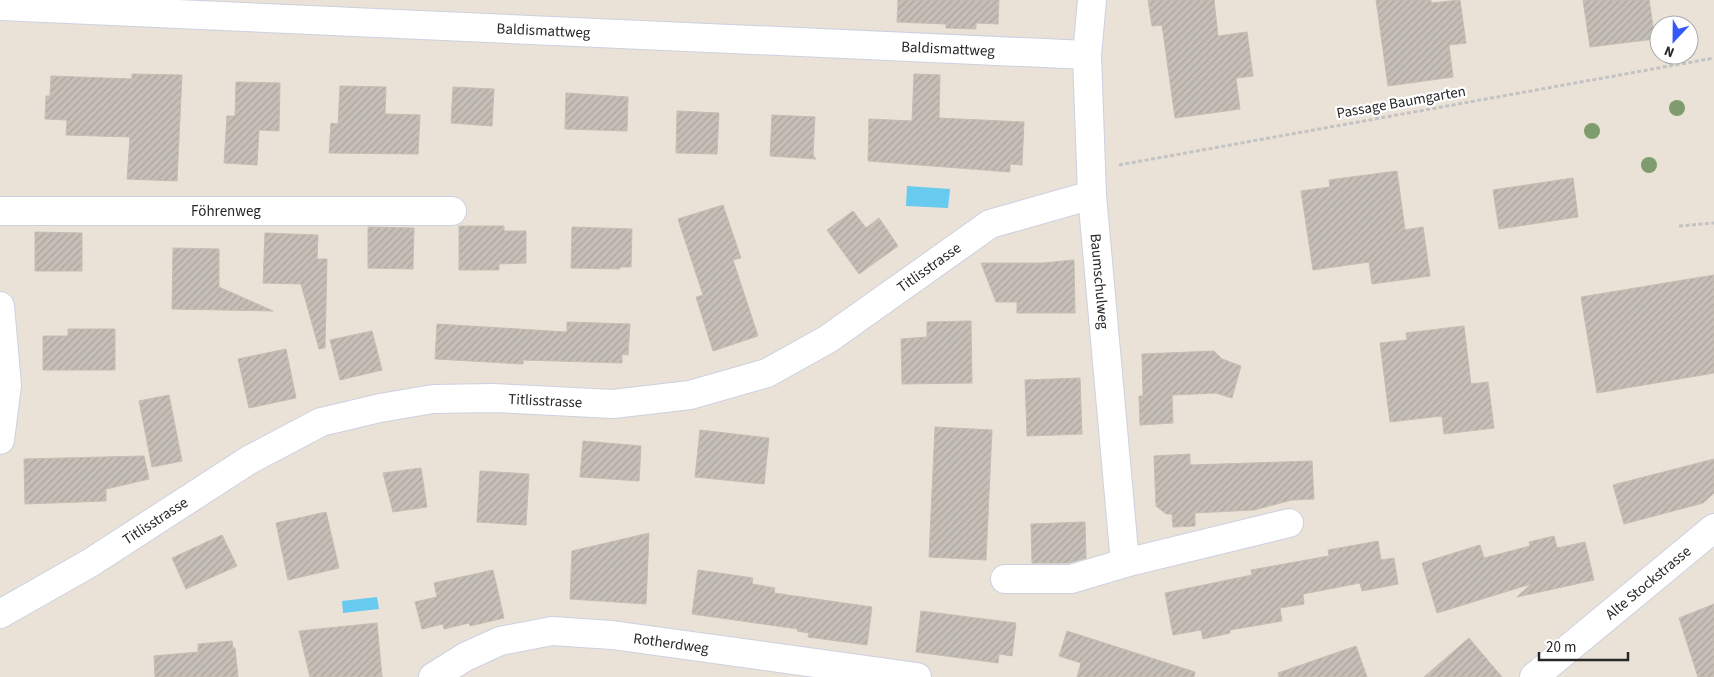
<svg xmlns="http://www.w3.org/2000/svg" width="1714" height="677" viewBox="0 0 1714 677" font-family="'Source Sans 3',sans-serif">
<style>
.water{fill:#68caee}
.building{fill:url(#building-hatch);stroke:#c5beb2}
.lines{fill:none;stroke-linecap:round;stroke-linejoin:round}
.minor-casing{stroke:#cdd0e0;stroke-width:30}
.path{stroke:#c3c3c3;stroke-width:3;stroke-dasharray:4 2.5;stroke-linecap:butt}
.minor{stroke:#fff;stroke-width:28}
.tree{fill:#7f9c6e}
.labels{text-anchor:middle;stroke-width:4.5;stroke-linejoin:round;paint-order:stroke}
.street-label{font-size:15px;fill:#272727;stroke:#fff}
</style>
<defs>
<pattern id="building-hatch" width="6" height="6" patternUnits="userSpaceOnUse" patternTransform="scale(1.25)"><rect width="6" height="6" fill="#c5bfb7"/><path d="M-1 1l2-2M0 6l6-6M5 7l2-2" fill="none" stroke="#a9a49d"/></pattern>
</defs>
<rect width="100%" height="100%" fill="#eae2d7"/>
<!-- water -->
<g class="water">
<polygon points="907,186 950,189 948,208 906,206"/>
<polygon points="377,597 379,609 343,613 342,601"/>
</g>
<!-- building -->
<g class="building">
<polygon points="898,0 999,0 998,24 976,23 976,29 946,28 946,24 897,22"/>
<polygon points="1148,0 1214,0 1218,36 1247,32 1253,76 1236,78 1240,109 1175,118 1162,25 1152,26"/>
<polygon points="1376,0 1431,0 1431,3 1460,0 1466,43 1449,45 1453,77 1388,86"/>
<polygon points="1583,0 1649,0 1655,39 1590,47"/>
<polygon points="132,74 182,75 177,181 127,179 130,137 66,135 67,120 45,119 46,96 50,96 51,76 132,79"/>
<polygon points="914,74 940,75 939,118 1024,122 1022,165 1010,164 1010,172 868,161 869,119 912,121"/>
<polygon points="236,82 280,83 279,131 259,130 257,165 224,163 227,116 235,116"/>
<polygon points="340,86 386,87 385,114 420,115 418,154 329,153 331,123 338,124"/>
<polygon points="453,87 494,89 492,126 451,123"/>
<polygon points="566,93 628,97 627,131 565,129"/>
<polygon points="677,111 719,113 717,154 676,153"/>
<polygon points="772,115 815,117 813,155 816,159 770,156"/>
<polygon points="1397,171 1405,230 1423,227 1430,276 1372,284 1369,262 1313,270 1301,191 1330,187 1329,180"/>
<polygon points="1573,178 1578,217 1499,229 1493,190"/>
<polygon points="723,205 741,258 733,260 758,336 713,351 696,297 703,295 678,219"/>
<polygon points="853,211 866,228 879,218 898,246 859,274 827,230"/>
<polygon points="459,226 504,226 504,231 526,231 526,263 499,264 499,270 459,270"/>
<polygon points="368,227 414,228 413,269 368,268"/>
<polygon points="572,227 632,229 631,267 620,267 620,269 571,268"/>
<polygon points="35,232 82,233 82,271 35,271"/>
<polygon points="265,233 318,235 317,259 327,259 325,348 319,349 301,284 263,283"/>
<polygon points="173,248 219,249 219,287 273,311 172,309"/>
<polygon points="1074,260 1075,313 1017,313 1017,302 996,302 981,263 1043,263"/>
<polygon points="1714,275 1714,373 1597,393 1581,297"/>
<polygon points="971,321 972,383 902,384 901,339 927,337 927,322"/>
<polygon points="567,322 630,324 628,355 622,354 622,363 523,360 523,364 435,359 437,324 567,332"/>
<polygon points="1464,326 1471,384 1488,382 1494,428 1444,434 1442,416 1390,422 1380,343 1407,340 1406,333"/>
<polygon points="68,329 115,329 115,370 43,370 43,336 68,336"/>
<polygon points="372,331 382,370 340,380 330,340"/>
<polygon points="286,349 296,398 249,408 238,359"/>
<polygon points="1214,351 1222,359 1241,366 1232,398 1216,393 1172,395 1173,423 1140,425 1139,396 1143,396 1142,354"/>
<polygon points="1080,378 1082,434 1027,436 1025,380"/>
<polygon points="169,395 182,461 152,467 139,401"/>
<polygon points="935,427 992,430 986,560 929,557"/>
<polygon points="700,430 769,438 764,484 695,477"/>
<polygon points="583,441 641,446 639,481 580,477"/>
<polygon points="1190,454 1190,465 1312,461 1314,499 1292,500 1254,510 1195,513 1195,526 1173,527 1172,514 1166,514 1156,506 1154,456"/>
<polygon points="144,456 149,479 106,489 106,501 25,504 24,459"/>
<polygon points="1714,459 1714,493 1703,503 1624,524 1613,485"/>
<polygon points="421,468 427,507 393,512 383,473"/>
<polygon points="480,471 529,474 526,525 477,522"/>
<polygon points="326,512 339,568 288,580 276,523"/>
<polygon points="1085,522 1086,558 1069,563 1032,563 1031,524"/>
<polygon points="649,533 646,604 570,599 572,551"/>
<polygon points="222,535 237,566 186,589 172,558"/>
<polygon points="1554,536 1557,548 1585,542 1594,580 1517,597 1531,584 1437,613 1422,563 1480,545 1484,558 1530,546 1529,542"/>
<polygon points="1378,541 1381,560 1394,558 1398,584 1362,591 1360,583 1303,594 1304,604 1280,608 1282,621 1230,630 1230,633 1203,639 1201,630 1173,635 1165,593 1252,575 1251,570 1329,556 1328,550"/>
<polygon points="493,570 504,618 470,626 469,623 444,629 443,624 422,629 415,602 437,597 434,583"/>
<polygon points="698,570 753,578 752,584 775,588 774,593 872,607 867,645 808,637 809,633 797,631 798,629 692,614"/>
<polygon points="1714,604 1714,677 1698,677 1679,618"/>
<polygon points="921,611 1016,623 1012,656 999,654 998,663 916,652"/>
<polygon points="377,623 382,677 310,677 299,631"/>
<polygon points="1067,631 1195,672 1194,677 1077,677 1081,663 1059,656"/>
<polygon points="1469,638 1502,677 1424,677"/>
<polygon points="232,641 233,648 235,648 238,677 155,677 154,656 198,652 198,644"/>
<polygon points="1356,646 1367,677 1279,677 1278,673"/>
</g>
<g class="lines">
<defs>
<g id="minor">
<path id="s1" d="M 1092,0 L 1087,55 L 1092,195 L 1125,563"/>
<path id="s2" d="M 0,6 L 1087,55"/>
<path id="s3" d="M 0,211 L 452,211"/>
<polyline points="0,306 7,385 0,440"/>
<polyline points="1005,579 1071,579 1125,563 1289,523"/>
<path id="s4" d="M 0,614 L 90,563 L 249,460 L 321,422 L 380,408 L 433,399 L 493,398 L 613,404 L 690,395 L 767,373 L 828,339 L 990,224 L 1092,195"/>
<path id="s5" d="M 433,677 L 465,657 L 500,641 L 552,631 L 612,635 L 917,677"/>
<path id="s6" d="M 1534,677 L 1714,528"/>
</g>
</defs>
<!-- minor casing -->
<use href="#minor" class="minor-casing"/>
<!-- path -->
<g class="path">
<polyline points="1119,165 1714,58"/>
<polyline points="1679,226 1714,223"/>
</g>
<!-- minor -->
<use href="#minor" class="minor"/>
</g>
<!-- trees -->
<g class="tree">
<circle cx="1677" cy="108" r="8"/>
<circle cx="1592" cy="131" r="8"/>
<circle cx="1649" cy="165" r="8"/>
</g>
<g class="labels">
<!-- street labels -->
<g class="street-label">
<text dy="5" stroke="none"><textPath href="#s2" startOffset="544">Baldismattweg</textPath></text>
<text dy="5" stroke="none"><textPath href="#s2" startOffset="949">Baldismattweg</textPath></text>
<text transform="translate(1401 102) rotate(-10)" y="5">Passage Baumgarten</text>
<text dy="5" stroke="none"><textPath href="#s3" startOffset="226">Föhrenweg</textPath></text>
<text dy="5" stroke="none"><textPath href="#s4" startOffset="1020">Titlisstrasse</textPath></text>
<text dy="5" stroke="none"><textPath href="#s1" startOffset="282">Baumschulweg</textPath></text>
<text dy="5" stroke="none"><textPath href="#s4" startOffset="601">Titlisstrasse</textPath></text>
<text dy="5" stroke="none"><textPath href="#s4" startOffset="181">Titlisstrasse</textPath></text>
<text dy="5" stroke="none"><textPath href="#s6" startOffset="148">Alte Stockstrasse</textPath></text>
<text dy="5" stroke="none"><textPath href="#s5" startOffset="249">Rotherdweg</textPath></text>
</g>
</g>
<!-- north arrow -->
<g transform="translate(1674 40) rotate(202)"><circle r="24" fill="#ffffff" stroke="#a9a9a9"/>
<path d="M0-4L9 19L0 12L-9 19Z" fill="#3458fa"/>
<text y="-8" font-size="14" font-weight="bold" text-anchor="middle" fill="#272727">N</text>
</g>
<!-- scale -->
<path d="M1539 652v8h89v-8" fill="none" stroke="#272727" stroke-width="2.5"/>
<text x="1546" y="652" font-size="15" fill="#272727" stroke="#ffffff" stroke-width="4" paint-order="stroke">20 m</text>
</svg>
